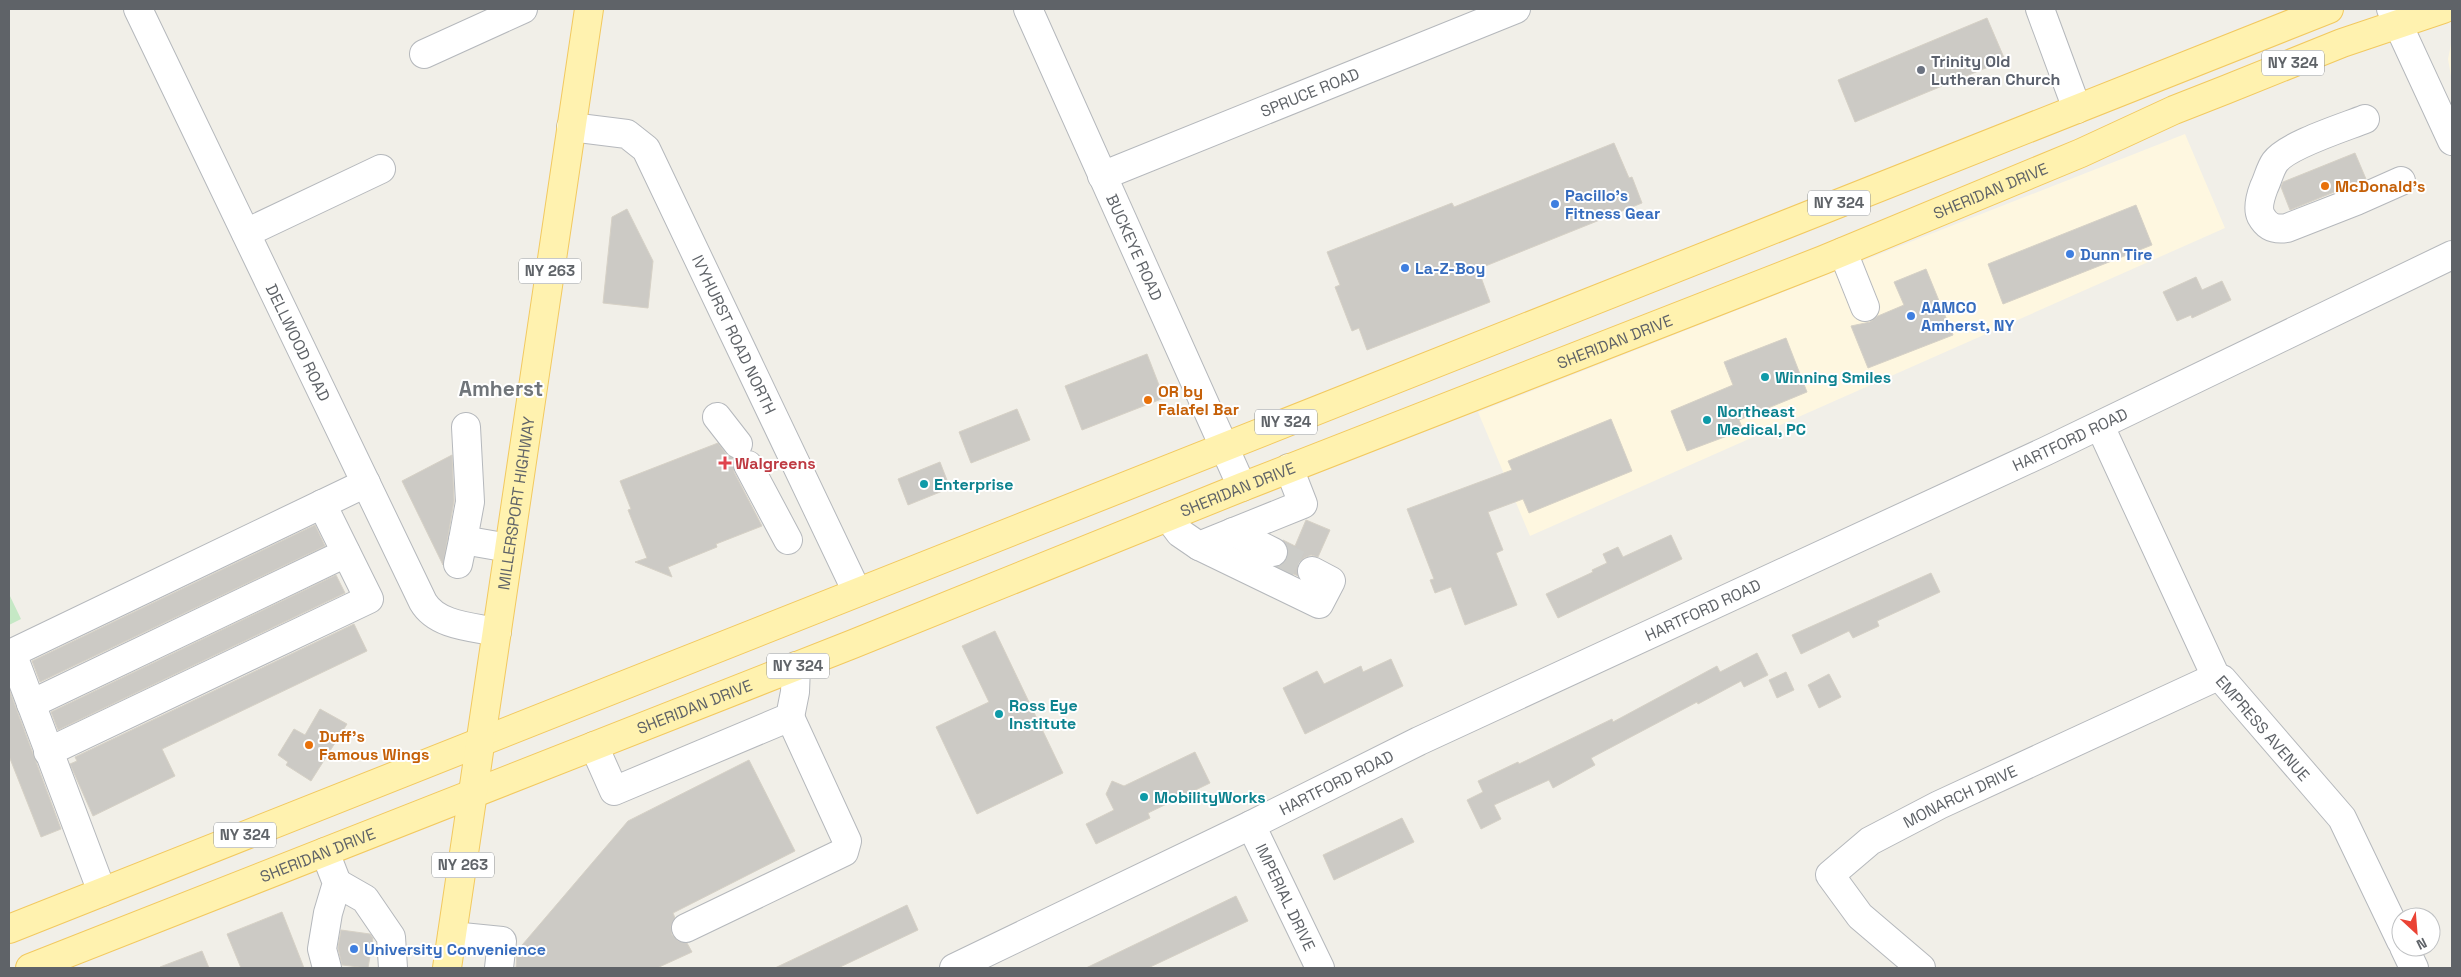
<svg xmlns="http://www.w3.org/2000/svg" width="2461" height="977" viewBox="0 0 2461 977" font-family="'Space Grotesk',sans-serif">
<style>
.commercial{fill:#fef7e0}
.green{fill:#c5e8c5}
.building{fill:#cccac5;stroke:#d6d1c6}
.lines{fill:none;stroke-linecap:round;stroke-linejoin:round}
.minor-tunnel{stroke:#ccccc8;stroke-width:28;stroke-dasharray:28 14;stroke-linecap:butt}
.minor-casing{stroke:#b5b8bc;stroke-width:30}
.major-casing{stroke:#f2c960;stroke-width:30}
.minor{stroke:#fff;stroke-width:28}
.major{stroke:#fff2af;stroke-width:28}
.worship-dot{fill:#6b7280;stroke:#fff;stroke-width:2}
.food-dot{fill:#e8710a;stroke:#fff;stroke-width:2}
.shop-dot{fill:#3f7fe0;stroke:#fff;stroke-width:2}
.culture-dot{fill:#0f9aa8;stroke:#fff;stroke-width:2}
.health-dot{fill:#e0444e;stroke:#fff;stroke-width:2}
.labels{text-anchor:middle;stroke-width:4;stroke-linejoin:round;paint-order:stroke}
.shield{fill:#fff;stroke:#8f9295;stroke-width:1}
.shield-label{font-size:15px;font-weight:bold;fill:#5f6368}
.worship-label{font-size:16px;font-weight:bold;fill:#5b616d;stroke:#fff;text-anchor:start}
.street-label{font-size:16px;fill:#5f6368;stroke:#fff}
.food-label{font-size:16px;font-weight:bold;fill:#c56008;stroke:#fff;text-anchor:start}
.shop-label{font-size:16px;font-weight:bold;fill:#366cbe;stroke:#fff;text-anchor:start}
.culture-label{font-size:16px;font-weight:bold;fill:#0d838f;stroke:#fff;text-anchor:start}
.health-label{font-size:16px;font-weight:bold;fill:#be3a42;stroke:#fff;text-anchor:start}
.district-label{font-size:21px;font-weight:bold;fill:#70757a;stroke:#fff}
</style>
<rect width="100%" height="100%" fill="#f1efe8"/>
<!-- commercial -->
<g class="commercial">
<polygon points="2452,39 2452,82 2448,59"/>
<polygon points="2185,134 2225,228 1530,536 1478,412"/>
</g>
<!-- green -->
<polygon class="green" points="9,594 21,619 9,625"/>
<!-- building -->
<g class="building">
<polygon points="1987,18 2005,60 1855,122 1838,80"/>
<polygon points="1614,143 1629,178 1632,177 1642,203 1478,269 1490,302 1367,350 1359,328 1352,331 1335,287 1340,285 1327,252 1452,203 1454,207"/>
<polygon points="2355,153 2366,179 2290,210 2281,187 2283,182"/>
<polygon points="2136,205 2152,245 2003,304 1988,264"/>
<polygon points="627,209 653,261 648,308 603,303 612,217"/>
<polygon points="1926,269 1953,335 1868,368 1851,326 1870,322 1878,316 1904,305 1894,282"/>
<polygon points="2196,277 2202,290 2222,281 2231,300 2192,318 2191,315 2177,321 2163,292"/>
<polygon points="1786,338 1807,392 1739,420 1743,430 1687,451 1671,411 1733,385 1724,362"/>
<polygon points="1147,354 1164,398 1082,430 1065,386"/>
<polygon points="1017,409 1030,440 971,463 959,432"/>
<polygon points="1611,419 1632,471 1529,513 1523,499 1488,512 1503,550 1496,553 1517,605 1465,625 1451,587 1435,593 1430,580 1434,579 1407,509 1512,470 1508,461"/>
<polygon points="718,443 726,454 734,459 734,472 762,526 716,544 717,547 668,567 672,577 635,562 647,558 628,510 631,509 620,481"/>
<polygon points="452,455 454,501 443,565 402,481"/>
<polygon points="940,462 950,488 908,505 898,479"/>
<polygon points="1306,520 1330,530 1318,557 1311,555 1304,558 1298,563 1298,576 1277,567 1287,559 1289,552 1283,540 1295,546"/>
<polygon points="315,525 325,546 40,682 32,661"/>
<polygon points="1671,535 1682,559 1558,618 1546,594 1593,572 1592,570 1607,563 1603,554 1618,547 1623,557"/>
<polygon points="1931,573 1940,592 1877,621 1879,626 1853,638 1849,631 1801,654 1792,635"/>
<polygon points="336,575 345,593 58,730 51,712"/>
<polygon points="354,624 367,651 162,749 175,776 93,816 70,764 77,761 75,757"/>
<polygon points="995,631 1063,773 977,814 936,727 989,702 962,646"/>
<polygon points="1757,653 1768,675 1744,687 1741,681 1698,704 1697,702 1591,758 1595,765 1553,788 1549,780 1494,805 1501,819 1481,829 1467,800 1483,792 1478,781 1518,762 1519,764 1612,719 1613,722 1717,666 1720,672"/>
<polygon points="1391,659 1403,686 1305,734 1283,688 1317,671 1324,684 1361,666 1363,672"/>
<polygon points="1786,672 1794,690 1777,698 1769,680"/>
<polygon points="1829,674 1841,697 1819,708 1808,685"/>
<polygon points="9,689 61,829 41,837 9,756"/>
<polygon points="320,709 347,724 311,781 286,765 288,762 278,755 294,729 305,735"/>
<polygon points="1195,752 1210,783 1148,813 1150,818 1096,844 1086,824 1114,810 1106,794 1112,781 1124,786"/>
<polygon points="749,760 795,851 673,913 675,918 671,926 672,935 678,941 687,943 692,952 657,968 516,968 517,951 628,821"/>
<polygon points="1402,818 1414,842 1334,880 1323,855"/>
<polygon points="1236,896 1248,921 1216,936 1148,968 1086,968"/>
<polygon points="907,905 918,930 838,968 775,968"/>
<polygon points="282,912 304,968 241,968 227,934"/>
<polygon points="341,930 370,934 373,938 368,968 342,965 338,948"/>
<polygon points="202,951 209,968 160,968 160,967"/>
</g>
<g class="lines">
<!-- minor-tunnel -->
<polyline class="minor-tunnel" points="1273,552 1312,571"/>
<defs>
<g id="minor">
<path id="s1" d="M 138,9 L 423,602 C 437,626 473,627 497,632"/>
<path id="s2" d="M 1028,9 L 1242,487"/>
<polyline points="2040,9 2077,109"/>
<polyline points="2391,9 2452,141"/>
<polyline points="424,54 523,9"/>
<path d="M 2365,119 C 2345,127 2287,145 2275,162 C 2270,169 2268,179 2264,187 C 2261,195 2257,208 2261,216 C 2267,227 2275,230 2287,228 L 2356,201 L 2401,181"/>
<path id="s3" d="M 571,127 L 627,134 L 646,149 L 857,592"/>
<path id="s4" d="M 1102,176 L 1516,9"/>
<polyline points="246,233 381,169"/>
<polyline points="1843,252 1865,307"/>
<polyline points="717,417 738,444"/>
<polyline points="2100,426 2216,677 2222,679 2342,818 2401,941"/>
<polyline points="466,427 470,502 463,540 509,548"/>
<polyline points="748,465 788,540"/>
<polyline points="1168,517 1180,533 1199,546 1303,504 1289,468"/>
<polyline points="1233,532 1273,552"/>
<polyline points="1199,546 1319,604 1331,581 1312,571"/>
<polyline points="458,564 463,540"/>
<polyline points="31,704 346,553"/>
<polyline points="594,746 614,791 790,717 795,692 796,666"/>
<polyline points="48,752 369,599 322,504"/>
<path id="s5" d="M 1251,825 L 1320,968"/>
<polyline points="325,852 337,883 328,913 322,949 327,968"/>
<polyline points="337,883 365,899 391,937 393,968"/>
<polyline points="102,892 12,653 366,483"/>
<polyline points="686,928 844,852 847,841 790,717"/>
<polyline points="452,936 502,941 499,968"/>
<polyline points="2404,947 2414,968"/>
<path id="s6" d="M 954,968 L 1251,825 L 1419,741 L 2046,451 L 2452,255"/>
<path id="s7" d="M 1921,968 L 1860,916 L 1830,875 L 1870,841 L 1939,805 L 2216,677"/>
</g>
<g id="major">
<polyline points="9,929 2329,9"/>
<path id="s8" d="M 30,968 L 853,644 L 1242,487 L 1823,260 L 2081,153 L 2174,110 L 2225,90 L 2342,43 L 2443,9"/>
<path id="s9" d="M 447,968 L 589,9"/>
</g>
</defs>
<!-- minor casing -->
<use href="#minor" class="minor-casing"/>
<!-- major casing -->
<use href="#major" class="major-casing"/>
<!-- minor -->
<use href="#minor" class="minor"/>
<!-- major -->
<use href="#major" class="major"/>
</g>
<!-- markers -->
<circle class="worship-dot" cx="1921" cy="70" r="5"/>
<g class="food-dot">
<circle cx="2325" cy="186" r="5"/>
<circle cx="1148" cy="400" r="5"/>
<circle cx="309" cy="745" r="5"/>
</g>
<g class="shop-dot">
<circle cx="1555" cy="204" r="5"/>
<circle cx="2070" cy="254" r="5"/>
<circle cx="1405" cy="268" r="5"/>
<circle cx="1911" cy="316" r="5"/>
<circle cx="354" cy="949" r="5"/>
</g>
<g class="culture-dot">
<circle cx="1765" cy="377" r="5"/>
<circle cx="1707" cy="420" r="5"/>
<circle cx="924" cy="484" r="5"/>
<circle cx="999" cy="714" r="5"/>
<circle cx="1144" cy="797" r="5"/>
</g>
<path class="health-dot" d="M722.5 455.5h5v5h5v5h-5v5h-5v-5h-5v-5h5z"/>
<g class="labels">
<!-- shield labels -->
<g class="shield">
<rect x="2262" y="50.5" width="62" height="25" rx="4"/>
<rect x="1808" y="190.5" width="62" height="25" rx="4"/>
<rect x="519" y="258.5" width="62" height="25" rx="4"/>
<rect x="1255" y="409.5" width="62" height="25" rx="4"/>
<rect x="767" y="653.5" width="62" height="25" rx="4"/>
<rect x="214" y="822.5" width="62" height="25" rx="4"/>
<rect x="432" y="852.5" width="62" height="25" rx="4"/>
</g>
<g class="shield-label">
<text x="2293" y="68">NY 324</text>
<text x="1839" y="208">NY 324</text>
<text x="550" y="276">NY 263</text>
<text x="1286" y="427">NY 324</text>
<text x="798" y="671">NY 324</text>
<text x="245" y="840">NY 324</text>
<text x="463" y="870">NY 263</text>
</g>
<!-- worship labels -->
<g class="worship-label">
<text x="1931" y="67">Trinity Old<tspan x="1931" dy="18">Lutheran Church</tspan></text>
</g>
<!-- street labels -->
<g class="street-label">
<text dy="6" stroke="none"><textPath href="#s4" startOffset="224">SPRUCE ROAD</textPath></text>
<text dy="6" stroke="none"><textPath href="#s8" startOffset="2109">SHERIDAN DRIVE</textPath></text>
<text dy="6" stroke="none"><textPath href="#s2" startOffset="261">BUCKEYE ROAD</textPath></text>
<text dy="6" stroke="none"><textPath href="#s3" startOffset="286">IVYHURST ROAD NORTH</textPath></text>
<text dy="6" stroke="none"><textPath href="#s8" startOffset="1704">SHERIDAN DRIVE</textPath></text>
<text dy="6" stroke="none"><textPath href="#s1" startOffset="370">DELLWOOD ROAD</textPath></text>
<text dy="6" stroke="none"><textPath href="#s6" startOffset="1235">HARTFORD ROAD</textPath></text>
<text dy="6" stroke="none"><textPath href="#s8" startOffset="1299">SHERIDAN DRIVE</textPath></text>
<text dy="6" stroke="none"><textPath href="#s9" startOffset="470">MILLERSPORT HIGHWAY</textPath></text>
<text dy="6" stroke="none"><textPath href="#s6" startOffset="830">HARTFORD ROAD</textPath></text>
<text dy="6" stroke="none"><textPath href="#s8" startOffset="714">SHERIDAN DRIVE</textPath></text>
<text transform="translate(2263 728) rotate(49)" y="6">EMPRESS AVENUE</text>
<text dy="6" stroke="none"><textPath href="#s6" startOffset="425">HARTFORD ROAD</textPath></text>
<text dy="6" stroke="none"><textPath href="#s7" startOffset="284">MONARCH DRIVE</textPath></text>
<text dy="6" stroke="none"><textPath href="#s8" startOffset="309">SHERIDAN DRIVE</textPath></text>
<text dy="6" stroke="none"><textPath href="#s5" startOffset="80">IMPERIAL DRIVE</textPath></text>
</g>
<!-- food labels -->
<g class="food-label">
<text x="2335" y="192">McDonald's</text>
<text x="1158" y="397">OR by<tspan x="1158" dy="18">Falafel Bar</tspan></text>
<text x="319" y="742">Duff's<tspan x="319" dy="18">Famous Wings</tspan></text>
</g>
<!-- shop labels -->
<g class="shop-label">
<text x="1565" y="201">Pacillo's<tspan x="1565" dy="18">Fitness Gear</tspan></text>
<text x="2080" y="260">Dunn Tire</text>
<text x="1415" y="274">La-Z-Boy</text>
<text x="1921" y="313">AAMCO<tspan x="1921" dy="18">Amherst, NY</tspan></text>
<text x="364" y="955">University Convenience</text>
</g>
<!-- culture labels -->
<g class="culture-label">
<text x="1775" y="383">Winning Smiles</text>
<text x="1717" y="417">Northeast<tspan x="1717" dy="18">Medical, PC</tspan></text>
<text x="934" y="490">Enterprise</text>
<text x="1009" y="711">Ross Eye<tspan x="1009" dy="18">Institute</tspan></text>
<text x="1154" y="803">MobilityWorks</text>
</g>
<!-- health labels -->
<g class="health-label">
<text x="735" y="469">Walgreens</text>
</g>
<!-- district labels -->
<g class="district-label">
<text x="501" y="396">Amherst</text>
</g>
</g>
<!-- border -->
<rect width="2461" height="977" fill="none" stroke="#5f6368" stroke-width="20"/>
<!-- north arrow -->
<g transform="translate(2416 932) rotate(154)"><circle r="24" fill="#ffffff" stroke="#bfc1c3"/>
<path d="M0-4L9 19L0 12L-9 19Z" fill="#ea4335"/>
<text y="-8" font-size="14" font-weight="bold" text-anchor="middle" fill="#5f6368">N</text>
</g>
</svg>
